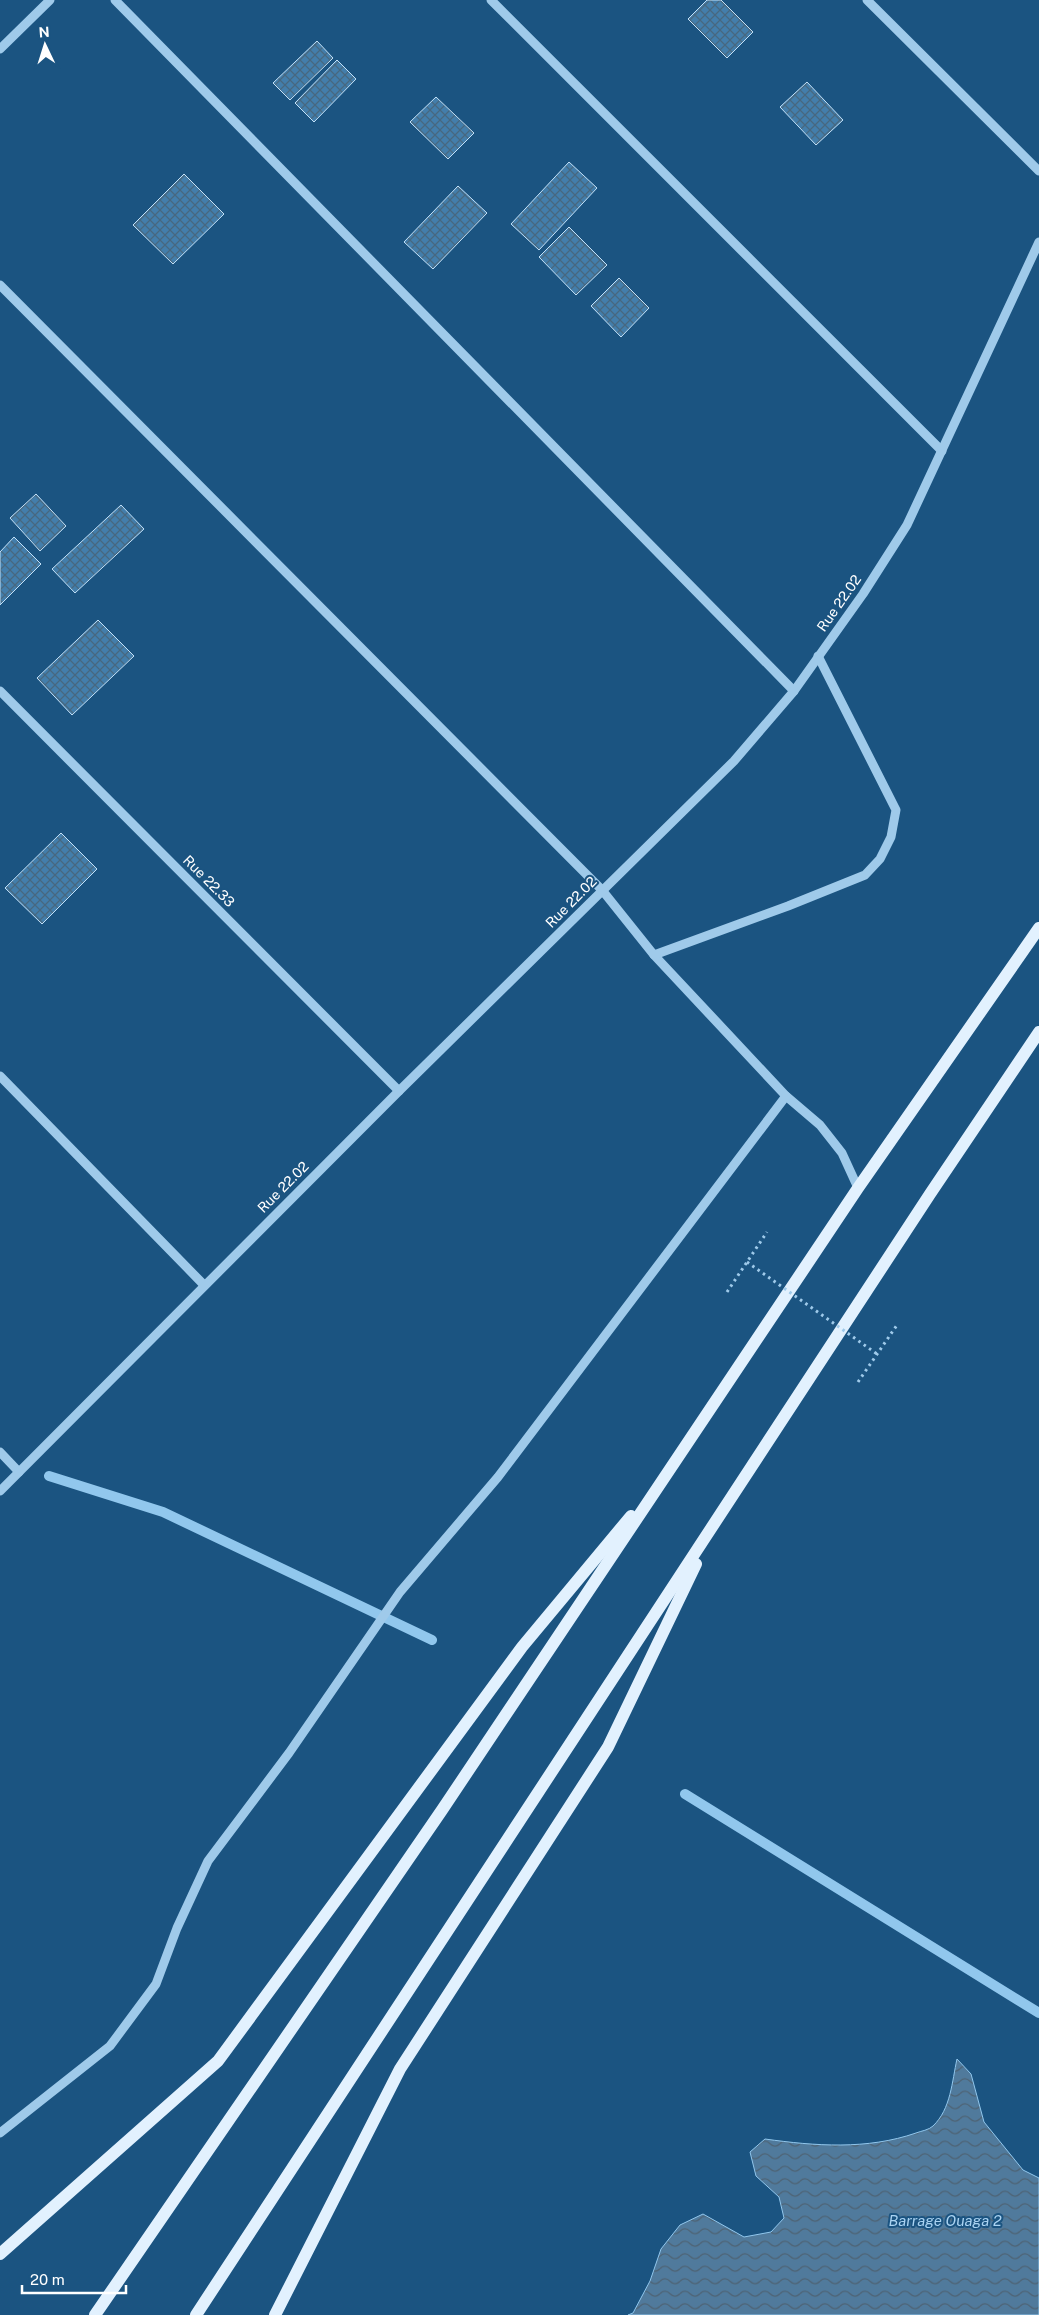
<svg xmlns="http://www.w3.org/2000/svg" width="1039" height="2315" viewBox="0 0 1039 2315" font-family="'Public Sans',sans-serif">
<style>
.water{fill:url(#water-waves);stroke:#91c7ed}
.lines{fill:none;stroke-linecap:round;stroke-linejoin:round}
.stream{stroke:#91c7ed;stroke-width:10}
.building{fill:url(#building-cross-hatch);stroke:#c3e1f8}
.path{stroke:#9fcaea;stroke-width:3;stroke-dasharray:2.5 4;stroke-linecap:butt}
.minor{stroke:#9fcaea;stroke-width:9}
.major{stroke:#e2f1fe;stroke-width:12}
.path-bridge{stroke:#9fcaea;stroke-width:3;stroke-dasharray:2.5 4;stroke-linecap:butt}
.labels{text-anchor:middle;stroke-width:4;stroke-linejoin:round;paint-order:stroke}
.street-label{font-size:14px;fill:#fff;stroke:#1b5481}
.water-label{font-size:15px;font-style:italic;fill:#aad3f2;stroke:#1b5481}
</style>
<defs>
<pattern id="water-waves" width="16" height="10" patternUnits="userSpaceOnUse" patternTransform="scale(1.25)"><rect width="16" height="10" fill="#507a9c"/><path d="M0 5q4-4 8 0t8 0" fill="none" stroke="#4e6374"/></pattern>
<pattern id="building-cross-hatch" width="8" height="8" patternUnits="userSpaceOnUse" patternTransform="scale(1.25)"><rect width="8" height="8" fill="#437eab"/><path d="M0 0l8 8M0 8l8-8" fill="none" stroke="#476880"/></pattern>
</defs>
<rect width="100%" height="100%" fill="#1b5481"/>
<!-- water -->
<path class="water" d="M 957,2059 L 971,2074 L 984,2122 L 1023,2170 L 1039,2178 L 1039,2315 L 628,2315 L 633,2313 L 650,2281 L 661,2249 L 680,2225 L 703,2214 L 744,2237 L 771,2232 L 784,2218 L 779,2197 L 756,2176 L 750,2152 L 765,2139 C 815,2146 867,2150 916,2133 C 921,2131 929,2130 933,2126 C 951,2109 952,2081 957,2059 Z"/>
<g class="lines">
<!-- stream -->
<g class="stream">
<polyline points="49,1476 163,1512 432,1640"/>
<polyline points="685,1794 1039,2013"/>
</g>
</g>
<!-- building -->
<g class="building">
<polygon points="707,0 721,0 753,32 727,58 688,19"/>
<polygon points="317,41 333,58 290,100 273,83"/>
<polygon points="337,60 356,79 314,122 295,103"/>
<polygon points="807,82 843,120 816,145 780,107"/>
<polygon points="436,97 474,133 448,159 410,122"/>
<polygon points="569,162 597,188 539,250 511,224"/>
<polygon points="184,174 224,214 173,264 133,225"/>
<polygon points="458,186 487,213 433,269 404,242"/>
<polygon points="569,227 607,265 576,295 539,257"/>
<polygon points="619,278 649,308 621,337 591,306"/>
<polygon points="36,494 66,526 40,551 10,518"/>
<polygon points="121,505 144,529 75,593 52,569"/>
<polygon points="14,537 41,564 0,605 0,552"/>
<polygon points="98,620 134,656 72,715 37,678"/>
<polygon points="61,833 97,869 42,924 5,888"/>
</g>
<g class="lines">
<!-- path -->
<g class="path">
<polyline points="727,1292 767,1232"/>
<polyline points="858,1382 897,1325"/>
</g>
<!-- minor -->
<g class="minor">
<polyline points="115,0 794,691"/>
<polyline points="491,0 942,451"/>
<polyline points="867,0 1039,171"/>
<polyline points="0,49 50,0"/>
<polyline points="0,285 602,890 654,955 786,1096 820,1125 842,1153 858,1188"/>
<polyline points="0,691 399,1091"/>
<polyline points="654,955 788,906 865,875 880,859 891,837 896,810 818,656"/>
<polyline points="0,1076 204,1285"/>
<polyline points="0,1452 19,1472"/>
<polyline points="0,1491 399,1091 734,761 794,691 863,594 907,525 1039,242"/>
<polyline points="0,2133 110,2046 156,1984 177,1928 208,1861 289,1753 400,1592 498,1477 786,1096"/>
</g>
<!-- major -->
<g class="major">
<polyline points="0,2254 218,2061 522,1647 631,1516"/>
<polyline points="95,2315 442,1810 858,1188 1039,928"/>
<polyline points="196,2315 930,1194 1039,1032"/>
<polyline points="275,2315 400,2069 608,1747 696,1564"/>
</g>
<!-- path-bridge -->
<polyline class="path-bridge" points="747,1262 877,1354"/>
</g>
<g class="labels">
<!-- street labels -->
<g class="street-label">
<text transform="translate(839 603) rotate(-55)" y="5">Rue 22.02</text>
<text transform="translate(209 881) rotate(45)" y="5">Rue 22.33</text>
<text transform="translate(571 902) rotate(-45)" y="5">Rue 22.02</text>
<text transform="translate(283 1187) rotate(-45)" y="5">Rue 22.02</text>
</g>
<!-- water labels -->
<g class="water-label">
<text x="945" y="2226">Barrage Ouaga 2</text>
</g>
</g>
<!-- north arrow -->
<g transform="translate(45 45) rotate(356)" stroke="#1b5481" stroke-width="4" paint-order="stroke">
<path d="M0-4L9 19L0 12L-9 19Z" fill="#ffffff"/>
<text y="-8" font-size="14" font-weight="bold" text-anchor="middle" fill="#ffffff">N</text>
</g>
<!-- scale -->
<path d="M22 2285v8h104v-8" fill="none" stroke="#ffffff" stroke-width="2.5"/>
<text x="30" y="2285" font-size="15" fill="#ffffff" stroke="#1b5481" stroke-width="4" paint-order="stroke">20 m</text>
</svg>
